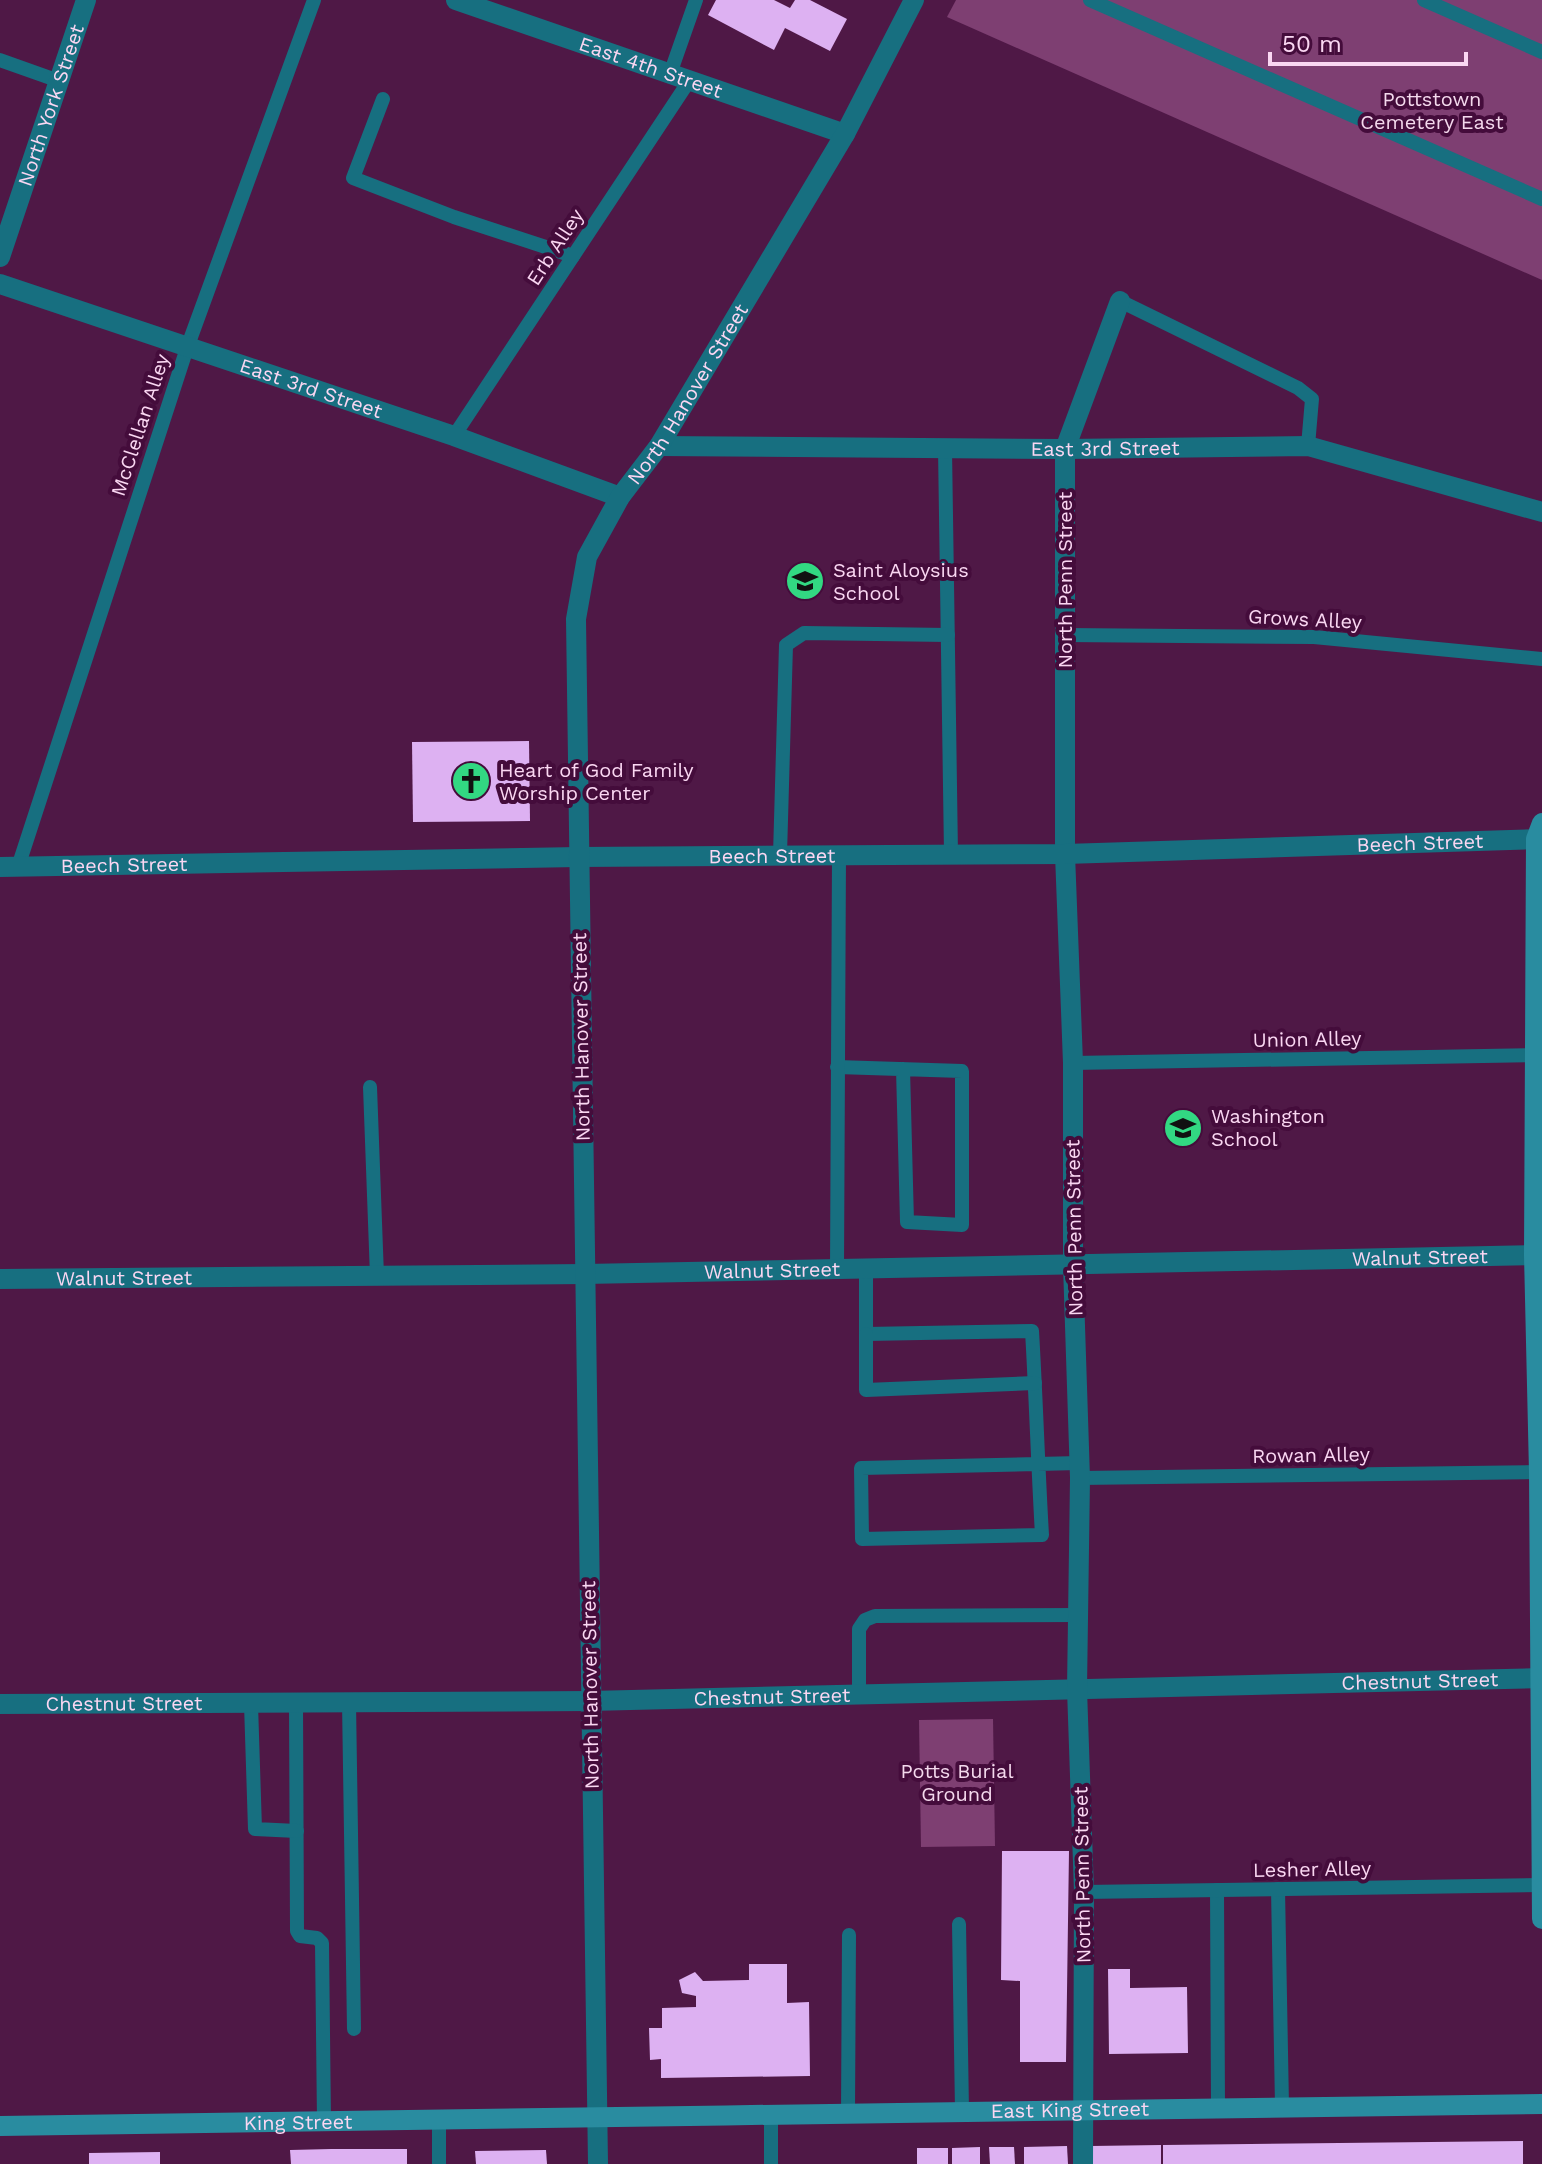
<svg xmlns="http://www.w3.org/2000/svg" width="1542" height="2164" viewBox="0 0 1542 2164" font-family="'Work Sans',sans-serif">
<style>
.green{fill:#7e3f72}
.building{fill:#ddb1f2}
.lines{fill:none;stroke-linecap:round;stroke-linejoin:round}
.service{stroke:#176f80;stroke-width:14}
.minor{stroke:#176f80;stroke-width:20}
.tertiary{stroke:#176f80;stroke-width:20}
.secondary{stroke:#298ca0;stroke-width:20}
.labels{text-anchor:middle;stroke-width:8;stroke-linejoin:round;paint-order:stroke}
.street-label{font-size:20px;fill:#fad7f2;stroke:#440c3b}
.park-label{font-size:20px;fill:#f4d9ed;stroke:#440c3b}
.poi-label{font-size:20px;fill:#fad7f2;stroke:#440c3b;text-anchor:start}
</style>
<rect width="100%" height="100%" fill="#4f1846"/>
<!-- green -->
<g class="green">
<polygon points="956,0 1542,0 1542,280 947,17"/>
<polygon points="993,1719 995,1846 921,1847 919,1720"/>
</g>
<!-- building -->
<g class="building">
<polygon points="716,0 774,0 790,8 795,0 810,0 847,19 830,51 785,28 774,50 708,15"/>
<polygon points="529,741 530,821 413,822 412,742"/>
<polygon points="1002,1851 1069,1851 1066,2062 1020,2062 1020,1981 1001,1980"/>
<polygon points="749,1964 787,1964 787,2003 809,2002 810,2076 661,2078 661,2059 650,2060 649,2028 662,2028 662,2008 696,2007 696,1996 682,1993 679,1980 695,1972 703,1981 749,1980"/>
<polygon points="1108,1969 1130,1969 1130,1988 1187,1987 1188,2053 1109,2054"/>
<polygon points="1523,2141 1523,2164 1163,2164 1163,2145"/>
<polygon points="1161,2145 1161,2164 1092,2164 1091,2146"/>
<polygon points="1067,2146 1068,2164 1024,2164 1024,2147"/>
<polygon points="980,2147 980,2164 952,2164 952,2148"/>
<polygon points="989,2147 1014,2147 1015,2164 990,2164"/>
<rect x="917" y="2148" width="31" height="16"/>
<polygon points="331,2149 407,2149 407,2164 291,2164 290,2150"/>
<polygon points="546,2150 547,2164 476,2164 475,2151"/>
<polygon points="160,2152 160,2164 89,2164 89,2153"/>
</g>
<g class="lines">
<!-- service -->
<g class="service">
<polyline points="1090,0 1542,199"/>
<polyline points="1424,0 1542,52"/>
<polyline points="0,60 59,81"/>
<polyline points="670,74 696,0"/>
<polyline points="383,99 353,178 454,217 573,256"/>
<polyline points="1120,301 1298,388 1312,399 1308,446"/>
<polyline points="454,436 689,81"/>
<polyline points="945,448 951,854"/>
<polyline points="1065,635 1314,637 1542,659"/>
<polyline points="780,855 786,645 804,633 948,635"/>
<polyline points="18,867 187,348 314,0"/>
<polyline points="1073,1063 1542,1055"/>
<polyline points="837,1067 962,1071 962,1225 907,1222 903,1069"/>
<polyline points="370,1087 377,1276"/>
<path d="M 866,1269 L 866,1334 L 1032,1331 C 1036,1399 1038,1467 1042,1535 L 862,1539 L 861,1468 L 1079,1463"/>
<polyline points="837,1270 839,855"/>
<polyline points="866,1334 866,1390 1035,1383"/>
<polyline points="1080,1478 1542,1472"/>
<polyline points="859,1695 859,1629 865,1620 875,1616 1078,1615"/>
<polyline points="296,1702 297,1931 300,1936 317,1938 322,1943 324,2122"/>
<polyline points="349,1702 354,2029"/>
<polyline points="251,1704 255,1829 297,1831"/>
<polyline points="1278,1889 1282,2106"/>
<polyline points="1217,1890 1218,2107"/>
<polyline points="1084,1892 1542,1885"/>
<polyline points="959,1924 962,2111"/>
<polyline points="848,2114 849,1935"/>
<polyline points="771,2116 771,2164"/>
<polyline points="439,2164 439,2121"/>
</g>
<!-- minor -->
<g class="minor">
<path id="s1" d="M 456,0 L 845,134"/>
<path id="s2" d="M 0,257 L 86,0"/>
<path id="s3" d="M 0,284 L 454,436 L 620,497"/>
<path id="s4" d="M 659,446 L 1065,449 L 1308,446 L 1542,512"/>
<path id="s5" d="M 0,867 L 578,857"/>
<path id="s6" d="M 0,1279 L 585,1274 L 1542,1255"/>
<path id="s7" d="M 0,1704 L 590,1701 L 1542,1678"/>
<polyline points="1083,2164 1084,1892 1077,1689 1080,1478 1073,1265 1073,1063 1065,854 1065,449 1120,301"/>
</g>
<!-- tertiary -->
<g class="tertiary">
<path id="s8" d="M 578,857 L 1065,854 L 1542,839"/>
<path id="s9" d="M 598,2164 L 576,619 L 587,557 L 620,497 L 659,446 L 845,134 L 914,0"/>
</g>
<!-- secondary -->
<g class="secondary">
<polyline points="1542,823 1536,839 1534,1255 1539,1472 1542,1919"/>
<path id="s10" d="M 0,2126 C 514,2121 1028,2108 1542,2104"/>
</g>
</g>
<!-- icons -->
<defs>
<symbol id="school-disc" viewBox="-11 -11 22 22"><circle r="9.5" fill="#32d882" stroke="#440c3b"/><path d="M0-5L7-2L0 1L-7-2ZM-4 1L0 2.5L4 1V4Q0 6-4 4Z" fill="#111"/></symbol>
<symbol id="church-disc" viewBox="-11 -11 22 22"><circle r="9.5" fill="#32d882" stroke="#440c3b"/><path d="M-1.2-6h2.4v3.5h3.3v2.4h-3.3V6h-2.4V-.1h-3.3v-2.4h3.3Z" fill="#111"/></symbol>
</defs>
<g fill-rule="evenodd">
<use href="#school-disc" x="783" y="559" width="44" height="44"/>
<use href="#church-disc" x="449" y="759" width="44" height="44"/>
<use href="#school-disc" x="1161" y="1106" width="44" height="44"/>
</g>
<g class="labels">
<!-- street labels -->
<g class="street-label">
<text dy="7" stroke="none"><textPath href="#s1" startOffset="206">East 4th Street</textPath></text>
<text dy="7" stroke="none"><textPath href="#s2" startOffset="160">North York Street</textPath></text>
<text transform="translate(555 247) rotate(-57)" y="7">Erb Alley</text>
<text dy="7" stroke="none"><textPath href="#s3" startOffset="328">East 3rd Street</textPath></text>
<text dy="7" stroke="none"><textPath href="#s9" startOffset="1800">North Hanover Street</textPath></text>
<text transform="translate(140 425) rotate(-72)" y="7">McClellan Alley</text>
<text dy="7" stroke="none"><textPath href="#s4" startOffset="446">East 3rd Street</textPath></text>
<text transform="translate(1065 580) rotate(-90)" y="7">North Penn Street</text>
<text transform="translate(1305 619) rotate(3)" y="7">Grows Alley</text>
<text dy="7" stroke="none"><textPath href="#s8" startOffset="842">Beech Street</textPath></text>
<text dy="7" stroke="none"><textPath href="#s8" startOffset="194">Beech Street</textPath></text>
<text dy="7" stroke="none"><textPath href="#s5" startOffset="124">Beech Street</textPath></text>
<text transform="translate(581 1037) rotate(-91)" y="7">North Hanover Street</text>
<text transform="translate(1307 1039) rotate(-1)" y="7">Union Alley</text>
<text transform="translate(1074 1228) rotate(-91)" y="7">North Penn Street</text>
<text dy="7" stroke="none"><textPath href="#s6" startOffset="1420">Walnut Street</textPath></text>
<text dy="7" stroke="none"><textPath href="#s6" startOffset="772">Walnut Street</textPath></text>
<text dy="7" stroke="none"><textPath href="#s6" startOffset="124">Walnut Street</textPath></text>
<text transform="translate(1311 1455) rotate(-1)" y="7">Rowan Alley</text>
<text dy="7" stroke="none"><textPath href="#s7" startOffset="1420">Chestnut Street</textPath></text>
<text transform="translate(590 1685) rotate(-91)" y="7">North Hanover Street</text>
<text dy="7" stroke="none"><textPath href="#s7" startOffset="772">Chestnut Street</textPath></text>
<text dy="7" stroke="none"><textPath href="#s7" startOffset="124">Chestnut Street</textPath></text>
<text transform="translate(1312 1869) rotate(-1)" y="7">Lesher Alley</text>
<text transform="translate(1082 1875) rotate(-91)" y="7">North Penn Street</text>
<text dy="7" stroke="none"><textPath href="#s10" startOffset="1070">East King Street</textPath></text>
<text dy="7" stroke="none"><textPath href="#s10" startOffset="298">King Street</textPath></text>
</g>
<!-- park labels -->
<g class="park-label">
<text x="1432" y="106">Pottstown<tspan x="1432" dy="23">Cemetery East</tspan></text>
<text x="957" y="1778">Potts Burial<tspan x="957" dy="23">Ground</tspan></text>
</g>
<!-- poi labels -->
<g class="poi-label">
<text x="833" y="577">Saint Aloysius<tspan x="833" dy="23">School</tspan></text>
<text x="499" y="777">Heart of God Family<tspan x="499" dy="23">Worship Center</tspan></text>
<text x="1211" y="1123">Washington<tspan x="1211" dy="23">School</tspan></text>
</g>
</g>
<!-- scale -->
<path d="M1270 52v12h196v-12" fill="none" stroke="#fad7f2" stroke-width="4"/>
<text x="1282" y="52" font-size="24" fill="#fad7f2" stroke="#440c3b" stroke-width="6" paint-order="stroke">50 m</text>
</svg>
